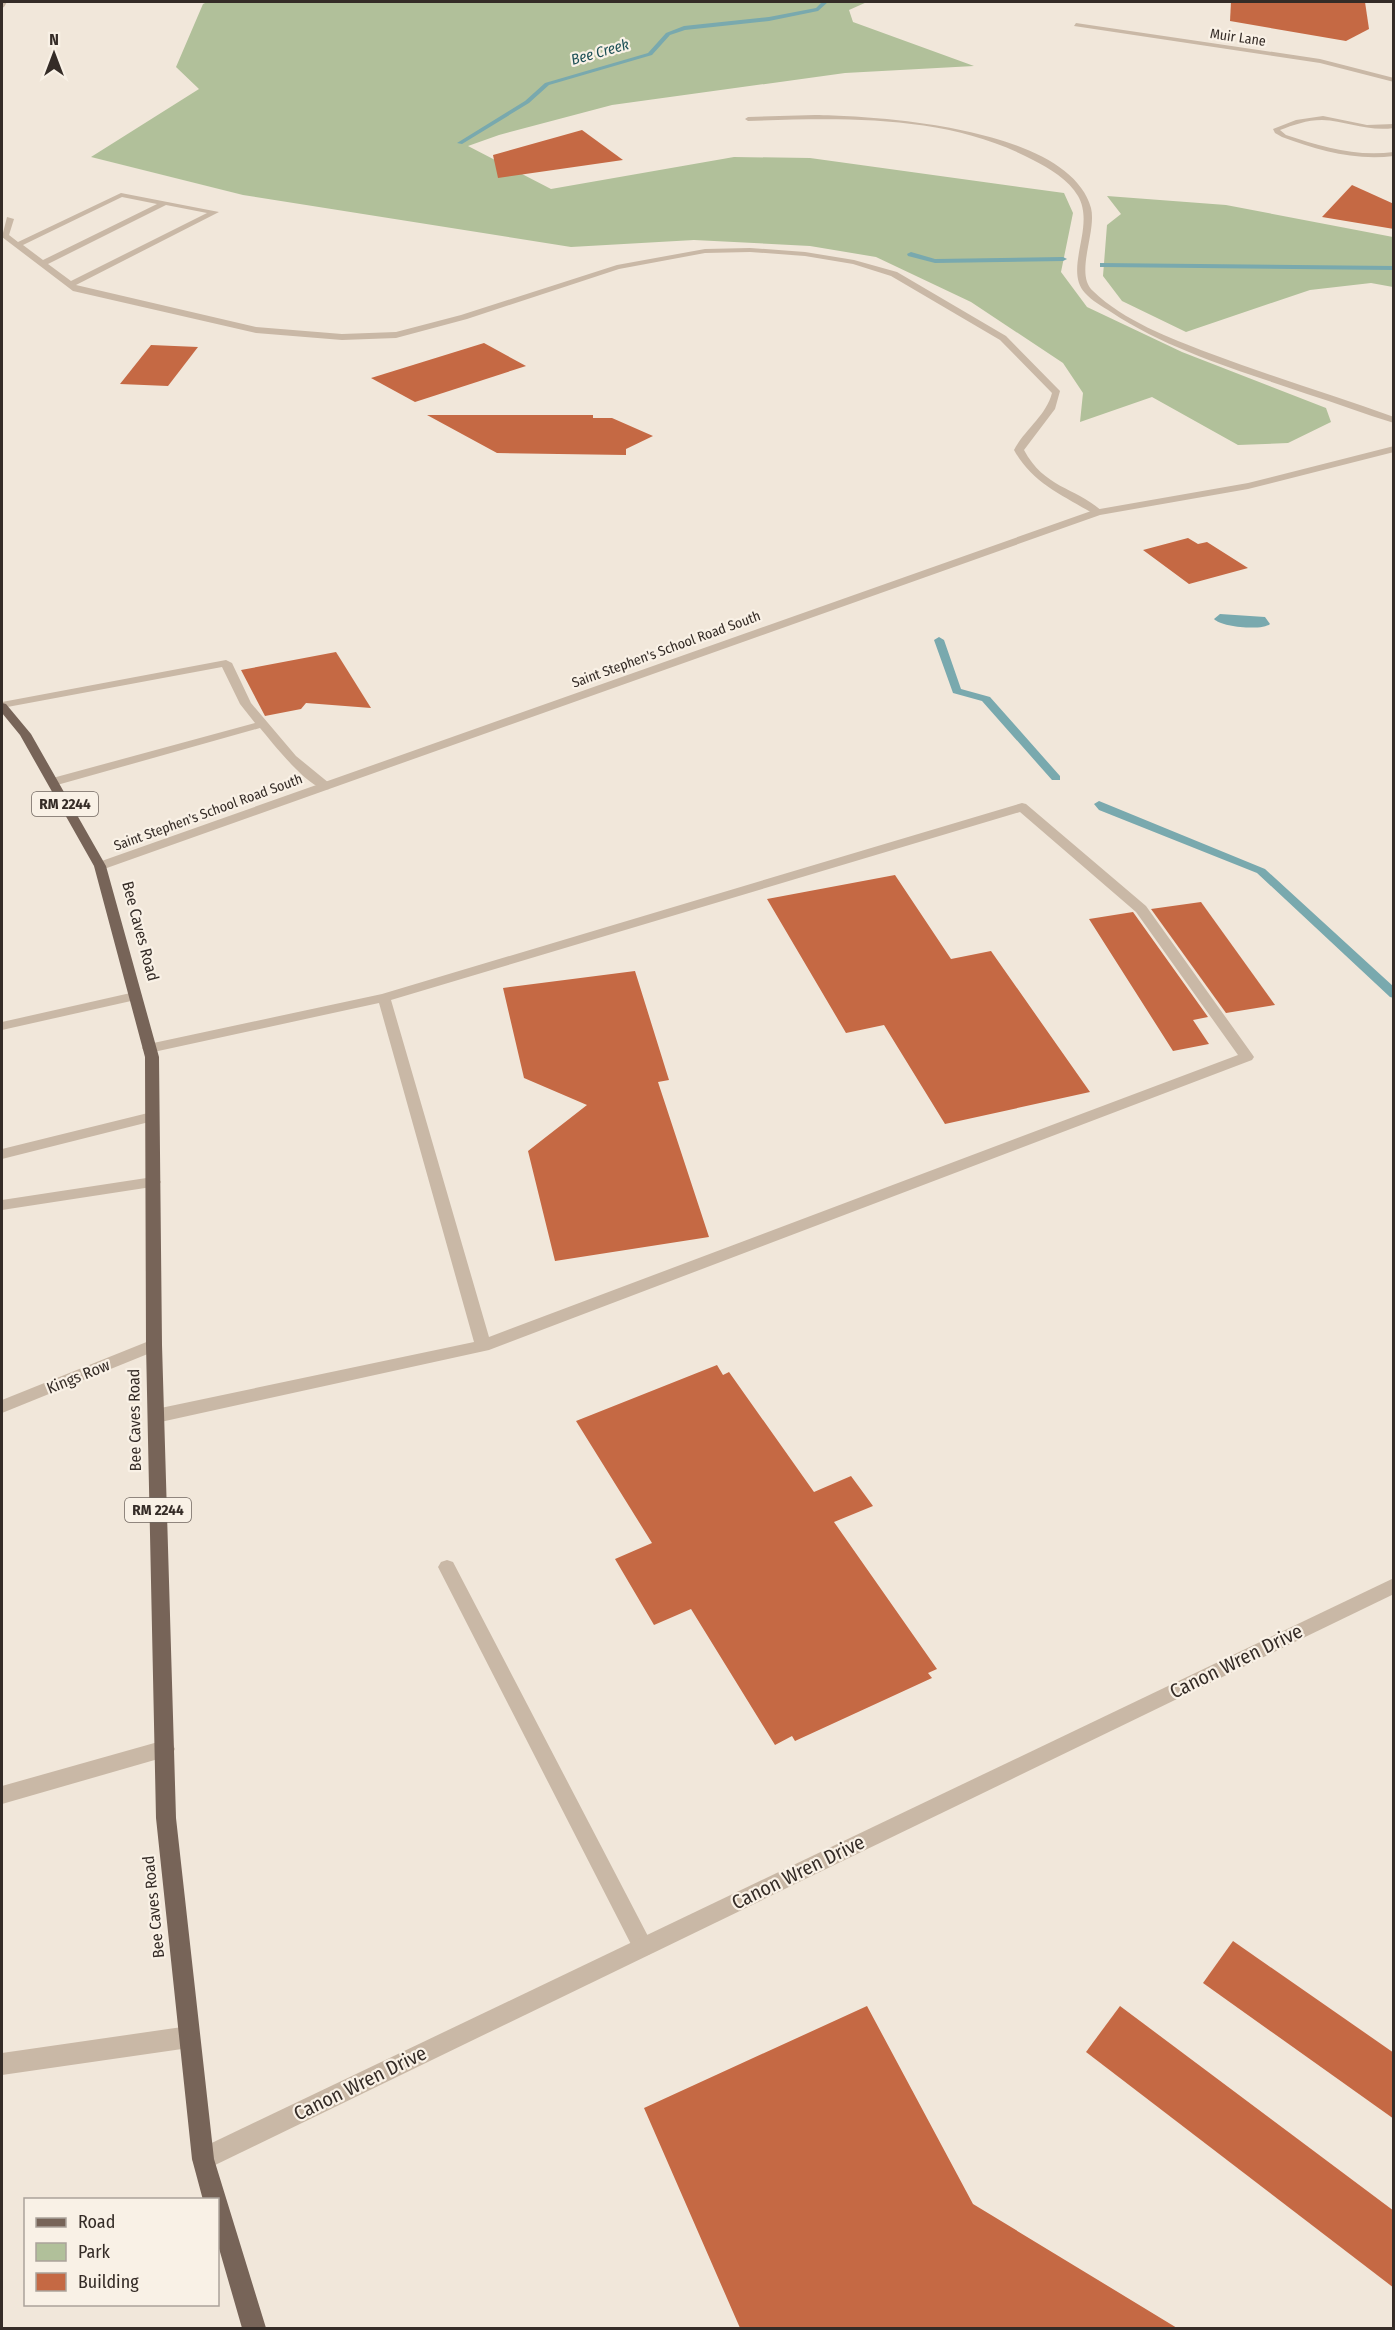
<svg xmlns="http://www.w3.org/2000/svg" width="1395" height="2330" viewBox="0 0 1395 2330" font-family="'Fira Sans Condensed',sans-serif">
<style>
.green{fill:#b1c09a}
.water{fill:#79a9ae}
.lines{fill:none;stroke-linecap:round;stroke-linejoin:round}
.stream{fill:#79a9ae;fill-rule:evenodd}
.building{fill:#c56944}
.service{fill:#c9b8a6;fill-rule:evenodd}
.minor{fill:#c9b8a6;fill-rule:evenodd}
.primary{fill:#776458;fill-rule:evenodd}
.labels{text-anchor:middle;stroke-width:4.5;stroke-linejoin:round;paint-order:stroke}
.far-street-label{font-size:14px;fill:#352c27;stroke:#f9f1e6}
.far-water-label{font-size:15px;font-style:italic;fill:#1d5056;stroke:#f9f1e6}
.shield{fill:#f9f1e6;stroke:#706760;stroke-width:1.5}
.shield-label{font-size:15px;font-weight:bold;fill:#352c27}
.street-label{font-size:16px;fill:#352c27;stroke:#f9f1e6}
.near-street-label{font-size:20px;fill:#352c27;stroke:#f9f1e6}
</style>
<rect width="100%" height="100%" fill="#f1e7da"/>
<!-- green -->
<g class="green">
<polygon points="207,2 867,2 849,10 853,22 974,66 845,73 612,105 499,135 468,146 551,189 734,157 810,158 1064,193 1073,213 1061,272 1087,307 1182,352 1326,408 1331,422 1288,443 1238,445 1152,397 1080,422 1083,393 1063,363 971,302 876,257 810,246 694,240 571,247 243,195 91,157 199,89 176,67 203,4"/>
<polygon points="1107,196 1226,205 1393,237 1393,287 1371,283 1310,290 1186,332 1122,301 1103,276 1107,225 1121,214"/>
</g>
<!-- water -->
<path class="water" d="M 1220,614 L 1265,617 L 1270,624 C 1262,631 1221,627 1214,619 Z"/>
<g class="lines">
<!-- stream -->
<g class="stream">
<polygon points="822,2 828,2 818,11 769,21 685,30 670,35 652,55 549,85 529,103 462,144 457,143 525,101 545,83 648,53 666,33 684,26 769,17 816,8"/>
<polygon points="911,252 935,259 1063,257 1067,259 1063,261 935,263 908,256 907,254"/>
<polygon points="1100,263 1394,266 1394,270 1103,267 1100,267"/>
<polygon points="939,637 944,640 961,689 990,697 1060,776 1060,780 1052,780 982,701 953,693 934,640"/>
<polygon points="1099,801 1265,869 1394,987 1394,998 1390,997 1257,873 1099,810 1094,804"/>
</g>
</g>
<!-- building -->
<g class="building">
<polygon points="1231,2 1365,2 1369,29 1346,41 1230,21"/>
<polygon points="582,130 623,160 498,178 493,155"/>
<polygon points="1352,185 1394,204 1394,229 1322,217"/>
<polygon points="484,343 526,366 415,402 371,378"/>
<polygon points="151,345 198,347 168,386 120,384"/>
<polygon points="427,415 593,415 593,418 612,418 653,436 626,449 626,455 497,453"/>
<polygon points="1188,538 1198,544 1207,542 1248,568 1189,584 1143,550"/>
<polygon points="336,652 371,708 306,703 301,709 265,716 241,670"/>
<polygon points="895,875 951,959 991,951 1090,1092 945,1124 884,1025 846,1033 767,899"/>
<polygon points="1201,902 1275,1005 1226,1013 1151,909"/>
<polygon points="1133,912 1208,1017 1193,1020 1209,1044 1173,1051 1089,919"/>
<polygon points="635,971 669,1080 658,1082 709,1237 555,1261 528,1151 587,1105 524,1078 503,988"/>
<polygon points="717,1365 723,1375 729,1372 814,1492 851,1476 873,1506 834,1522 937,1669 928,1673 932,1678 795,1741 792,1736 775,1745 691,1609 654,1625 615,1559 652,1543 576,1421"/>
<polygon points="1233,1941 1394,2053 1394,2119 1203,1983"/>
<polygon points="867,2006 973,2204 1177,2328 740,2328 644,2108"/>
<polygon points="1120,2006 1394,2211 1394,2288 1086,2052"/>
</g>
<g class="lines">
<!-- service -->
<g class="service">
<path d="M 121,193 L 219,212 L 76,285 L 256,327 L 342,334 L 396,332 L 461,315 L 617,265 L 705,249 L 750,248 L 805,252 L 854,260 L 897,272 L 1006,336 L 1060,391 L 1055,409 L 1024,450 C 1045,489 1076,487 1103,512 L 1094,514 C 1064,496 1032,483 1014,450 C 1025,429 1046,416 1052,393 L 1000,340 L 891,276 L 853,264 L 805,256 L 750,252 L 705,253 L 619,269 L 467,319 L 396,338 L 342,340 L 256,333 L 73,291 L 2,237 L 7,217 L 14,219 L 9,235 L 18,242 ZM 122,197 L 157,204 L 43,260 L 23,245 ZM 166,205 L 207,213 L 71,281 L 48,264 Z"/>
<path d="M 226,660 L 232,663 L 251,703 L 296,756 L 329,783 L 329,789 C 311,793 272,742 260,728 L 57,785 L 53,786 L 47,782 L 49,779 L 255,723 L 240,704 L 222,667 L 2,708 L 2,702 Z"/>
<path d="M 1022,803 L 1026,804 L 1146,906 L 1252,1054 L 1254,1057 L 1252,1060 L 489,1350 L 156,1423 L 150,1421 L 148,1416 L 150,1411 L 156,1409 L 474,1342 L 379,1003 L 149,1053 L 144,1051 L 142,1048 L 144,1045 L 382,994 ZM 1020,812 L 1136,912 L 1238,1055 L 489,1337 L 391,1000 Z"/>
<polygon points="135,992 140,993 142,996 140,999 2,1030 2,1022"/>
<polygon points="152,1112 159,1117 157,1120 2,1159 2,1149"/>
<polygon points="153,1177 158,1178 161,1182 158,1186 2,1210 2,1200"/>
<polygon points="447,1560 453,1562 650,1940 654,1947 650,1954 643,1957 636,1954 438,1567 441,1562"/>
<polygon points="165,1740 172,1743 175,1749 172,1755 2,1804 2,1786"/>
<polygon points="189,2026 197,2029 200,2037 197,2045 189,2048 2,2075 2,2053"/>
</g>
<!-- minor -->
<g class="minor">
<polygon points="2,2 7,2 4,7 2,8"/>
<polygon points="1076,23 1320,59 1394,78 1394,82 1320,63 1074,26"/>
<path d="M 815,115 C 881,116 1069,128 1091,208 C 1097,232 1074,274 1093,291 C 1124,321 1170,338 1209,353 C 1270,376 1332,395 1394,417 L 1394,423 C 1364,414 1336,403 1307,394 C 1241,371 1170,351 1111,312 C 1102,306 1092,301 1085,293 C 1063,269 1096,227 1078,196 C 1069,180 1049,168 1033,160 C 947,114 843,118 748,121 L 745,119 L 748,117 Z"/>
<path d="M 1323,116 L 1367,125 L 1394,124 L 1394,128 C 1368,132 1347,121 1322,120 C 1307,120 1293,125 1280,130 L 1286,135 C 1322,147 1356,157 1394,152 L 1394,156 C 1354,161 1318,150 1282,137 L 1275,133 L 1273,129 L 1296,120 Z"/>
<polygon points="1394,446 1394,452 1248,489 1100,515 104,869 96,869 94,866 96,863 1094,510 1248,483"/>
<polygon points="154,1339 160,1341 162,1345 160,1349 2,1413 2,1400"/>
<polygon points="1394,1578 1394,1594 211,2167 203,2170 195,2167 192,2159 195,2151"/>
</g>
<!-- primary -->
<polygon class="primary" points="2,703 6,704 31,734 106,866 159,1057 162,1345 176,1818 214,2159 266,2328 242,2328 218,2245 218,2200 203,2200 192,2159 156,1818 146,1345 145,1057 94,866 20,735 2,713"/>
</g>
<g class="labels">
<!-- far-street labels -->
<g class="far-street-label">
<text transform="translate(1238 37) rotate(8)" y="5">Muir Lane</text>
<text transform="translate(666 649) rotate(-20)" y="5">Saint Stephen's School Road South</text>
<text transform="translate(208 812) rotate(-20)" y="5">Saint Stephen's School Road South</text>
</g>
<!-- far-water labels -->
<g class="far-water-label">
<text transform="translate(600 52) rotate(-16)" y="5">Bee Creek</text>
</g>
<!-- shield labels -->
<g class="shield">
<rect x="32" y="792" width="66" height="24" rx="4.5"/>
<rect x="125" y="1498" width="66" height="24" rx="4.5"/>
</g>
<g class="shield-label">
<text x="65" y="809">RM 2244</text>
<text x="158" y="1515">RM 2244</text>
</g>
<!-- street labels -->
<g class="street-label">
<text transform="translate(141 931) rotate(75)" y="6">Bee Caves Road</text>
<text transform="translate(78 1376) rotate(-22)" y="6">Kings Row</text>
<text transform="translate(134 1420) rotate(-91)" y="6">Bee Caves Road</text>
<text transform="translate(153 1907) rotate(-96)" y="6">Bee Caves Road</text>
</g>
<!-- near-street labels -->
<g class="near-street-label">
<text transform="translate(1236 1661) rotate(-26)" y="7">Canon Wren Drive</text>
<text transform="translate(798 1872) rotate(-26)" y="7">Canon Wren Drive</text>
<text transform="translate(360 2083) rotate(-26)" y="7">Canon Wren Drive</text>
</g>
</g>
<!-- border -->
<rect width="1395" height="2330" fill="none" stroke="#352c27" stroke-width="6"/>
<!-- legend -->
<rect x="24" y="2198" width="195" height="108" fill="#f9f1e6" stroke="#aba29a" stroke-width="1.5"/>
<rect x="36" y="2218" width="30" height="9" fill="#776458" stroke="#aba29a" stroke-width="1.5"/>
<text x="78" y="2228" font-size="18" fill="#352c27">Road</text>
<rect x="36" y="2243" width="30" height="18" fill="#b1c09a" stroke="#aba29a" stroke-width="1.5"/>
<text x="78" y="2258" font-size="18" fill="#352c27">Park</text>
<rect x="36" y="2273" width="30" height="18" fill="#c56944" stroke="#aba29a" stroke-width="1.5"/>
<text x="78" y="2288" font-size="18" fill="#352c27">Building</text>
<!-- north arrow -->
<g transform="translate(54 54)" stroke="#f9f1e6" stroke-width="4.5" paint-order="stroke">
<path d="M0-4.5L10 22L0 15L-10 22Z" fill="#352c27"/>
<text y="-9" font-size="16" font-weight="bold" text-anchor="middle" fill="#352c27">N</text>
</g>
</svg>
